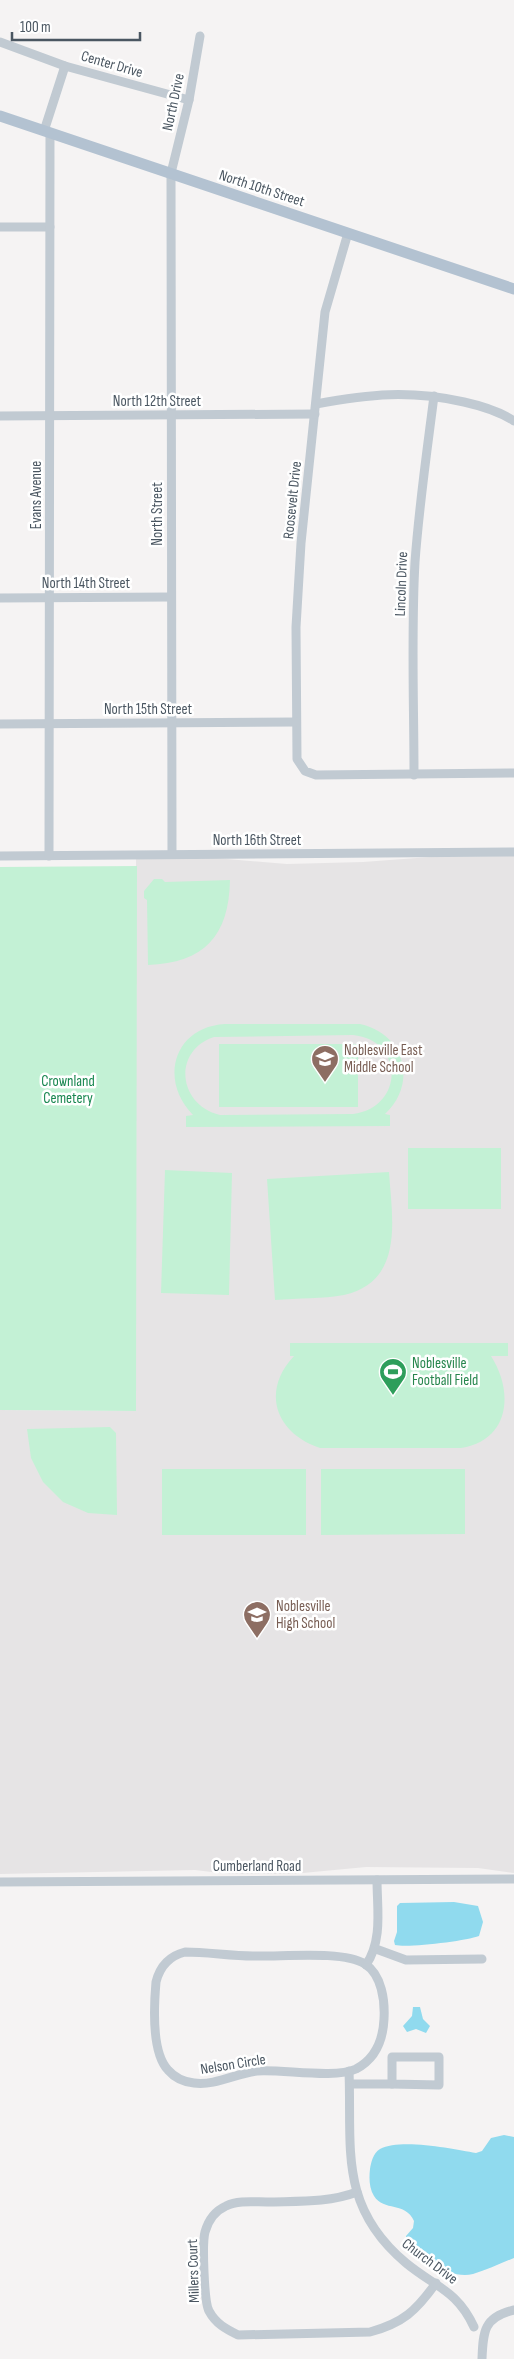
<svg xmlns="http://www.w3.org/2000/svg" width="514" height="2359" viewBox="0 0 514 2359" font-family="'Sofia Sans Condensed',sans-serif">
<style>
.education{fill:#e6e4e5}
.green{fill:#c3f1d5;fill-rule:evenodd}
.water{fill:#90daee}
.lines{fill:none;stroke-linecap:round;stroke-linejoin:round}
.minor{stroke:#c1cad2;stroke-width:9}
.major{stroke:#b3c2d1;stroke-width:11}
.labels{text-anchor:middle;stroke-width:5;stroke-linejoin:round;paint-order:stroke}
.street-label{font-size:15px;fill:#4a5661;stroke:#fff}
.education-label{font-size:15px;fill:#785e54;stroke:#fff;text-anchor:start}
.park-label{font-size:15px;fill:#17864f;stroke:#fff}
.leisure-label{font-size:15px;fill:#27864d;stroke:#fff;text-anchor:start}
</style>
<rect width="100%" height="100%" fill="#f5f3f3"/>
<!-- education -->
<polygon class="education" points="514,856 514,1873 478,1868 366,1867 292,1874 228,1874 195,1870 0,1874 0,1410 136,1411 136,858 215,858 287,864 363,862 430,857"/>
<!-- green -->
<g class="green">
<polygon points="137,866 136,1411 0,1410 0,867"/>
<path d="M 154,879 L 162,879 L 165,882 L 230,880 C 229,936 204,963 148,965 L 147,900 L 144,898 L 144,891 Z"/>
<path d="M 225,1024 L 360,1024 C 405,1034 418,1083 385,1114 L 390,1115 L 390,1126 L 186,1127 L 186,1116 L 193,1115 C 159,1081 173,1027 225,1024 ZM 353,1035 C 405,1040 404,1108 353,1114 L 220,1115 C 178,1105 172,1051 214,1037 Z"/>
<rect x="219" y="1044" width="139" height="63"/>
<rect x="408" y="1148" width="93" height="61"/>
<polygon points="165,1170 232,1173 229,1295 161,1293"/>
<path d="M 389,1172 C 392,1218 405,1281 344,1295 C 323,1299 298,1298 275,1300 L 267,1179 Z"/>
<path d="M 290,1343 L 508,1343 L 508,1356 L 491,1356 C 514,1392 510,1440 461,1448 L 320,1448 C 275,1433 261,1391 294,1356 L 290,1356 Z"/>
<polygon points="110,1427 116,1433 117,1515 88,1513 63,1502 43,1482 31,1458 27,1429"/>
<rect x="162" y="1469" width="144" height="66"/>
<polygon points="321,1469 465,1469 465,1534 321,1535"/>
</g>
<!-- water -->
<g class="water">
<path d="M 454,1902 L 478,1906 L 483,1922 L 479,1936 C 466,1941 409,1948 395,1945 L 394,1941 L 397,1932 L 397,1906 L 400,1903 Z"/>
<polygon points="413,2007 420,2007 423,2019 430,2026 426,2033 416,2029 407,2032 403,2026 412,2016"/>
<path d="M 504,2135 L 514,2137 L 514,2258 C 501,2263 487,2270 473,2274 C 450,2280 423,2258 407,2244 L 406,2236 L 413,2228 L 414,2221 C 405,2201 384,2212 374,2196 C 369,2188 369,2178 370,2169 C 371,2163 373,2153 380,2149 C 401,2138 453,2149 476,2153 L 482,2151 L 491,2138 Z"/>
</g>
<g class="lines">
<!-- minor -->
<g class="minor">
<polyline points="0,42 65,66 189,100"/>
<polyline points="44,131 65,66"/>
<polyline points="0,227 50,227"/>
<polyline points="348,233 325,312 301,543 296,627 297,759 305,771 316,775 514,773"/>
<path d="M 316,404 C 370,394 409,390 464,402 C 482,406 499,411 514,421"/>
<polyline points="0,416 315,414"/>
<polyline points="0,598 171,597"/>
<polyline points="0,724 296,722"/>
<path d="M 414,775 C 414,704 411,633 415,562 C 419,506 427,451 434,396"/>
<polyline points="172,854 171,173 189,100 200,36"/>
<polyline points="0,856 514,852"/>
<polyline points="49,856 50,133"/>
<polyline points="0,1882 514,1879"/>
<polyline points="376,1949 406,1960 482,1959"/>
<path d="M 185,1952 C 208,1952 230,1956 253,1956 C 281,1957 343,1950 365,1964 C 382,1975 385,2001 384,2019 C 383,2040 375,2059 356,2069 C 334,2079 283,2069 257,2071 C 237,2073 215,2086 194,2083 C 184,2082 174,2077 168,2070 C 151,2052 154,2005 156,1982 C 160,1966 169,1956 185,1952 Z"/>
<path d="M 366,1965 C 383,1940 377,1908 377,1880"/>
<polygon points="392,2057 439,2057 439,2085 392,2084"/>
<path d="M 349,2071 C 352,2148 338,2206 406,2263 C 435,2287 457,2290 474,2327"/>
<polyline points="350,2084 392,2084"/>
<path d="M 357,2192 C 328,2203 298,2201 267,2202 C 254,2202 238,2200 226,2206 C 215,2211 208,2221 205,2232 C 202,2243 204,2302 209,2311 C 216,2324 226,2329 238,2335 L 370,2332 C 403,2323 416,2311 436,2283"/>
<path d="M 482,2359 C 483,2331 484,2317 514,2310"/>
</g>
<!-- major -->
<polyline class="major" points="0,116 514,289"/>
</g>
<!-- icons -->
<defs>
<symbol id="school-pin" viewBox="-11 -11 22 30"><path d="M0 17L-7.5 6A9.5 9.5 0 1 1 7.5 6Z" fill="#8d6e63" stroke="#fff"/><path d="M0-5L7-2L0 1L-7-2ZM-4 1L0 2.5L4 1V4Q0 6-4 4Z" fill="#fff"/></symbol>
<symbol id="stadium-pin" viewBox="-11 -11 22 30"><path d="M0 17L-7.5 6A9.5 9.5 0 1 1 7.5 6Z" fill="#2e9e5b" stroke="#fff"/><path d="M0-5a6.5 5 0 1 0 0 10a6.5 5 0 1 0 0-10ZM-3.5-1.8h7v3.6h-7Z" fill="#fff"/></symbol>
</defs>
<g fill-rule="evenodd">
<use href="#school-pin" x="309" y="1043" width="32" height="43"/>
<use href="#stadium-pin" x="377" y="1356" width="32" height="43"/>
<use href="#school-pin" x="241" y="1599" width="32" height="43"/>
</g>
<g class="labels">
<!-- street labels -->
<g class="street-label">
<text transform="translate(112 64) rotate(16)" y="5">Center Drive</text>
<text transform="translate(173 102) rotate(-78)" y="5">North Drive</text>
<text transform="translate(262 188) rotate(18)" y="5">North 10th Street</text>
<text x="157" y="406">North 12th Street</text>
<text transform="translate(36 495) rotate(-90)" y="5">Evans Avenue</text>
<text transform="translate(292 500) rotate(-84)" y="5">Roosevelt Drive</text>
<text transform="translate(157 514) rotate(-90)" y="5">North Street</text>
<text x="86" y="588">North 14th Street</text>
<text transform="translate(401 584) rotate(-88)" y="5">Lincoln Drive</text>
<text x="148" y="714">North 15th Street</text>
<text x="257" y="845">North 16th Street</text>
<text x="257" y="1871">Cumberland Road</text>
<text transform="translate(233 2064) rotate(-9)" y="5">Nelson Circle</text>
<text transform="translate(430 2261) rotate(37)" y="5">Church Drive</text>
<text transform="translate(193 2271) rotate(-92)" y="5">Millers Court</text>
</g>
<!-- education labels -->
<g class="education-label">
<text x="344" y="1055">Noblesville East<tspan x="344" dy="17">Middle School</tspan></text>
<text x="276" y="1611">Noblesville<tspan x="276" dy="17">High School</tspan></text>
</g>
<!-- park labels -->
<g class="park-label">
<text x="68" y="1086">Crownland<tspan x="68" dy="17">Cemetery</tspan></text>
</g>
<!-- leisure labels -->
<g class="leisure-label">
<text x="412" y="1368">Noblesville<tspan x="412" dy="17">Football Field</tspan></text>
</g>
</g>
<!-- scale -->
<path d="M12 32v8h128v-8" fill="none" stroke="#4a5661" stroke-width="2.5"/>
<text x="20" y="32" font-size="15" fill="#4a5661" stroke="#ffffff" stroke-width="4" paint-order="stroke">100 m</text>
</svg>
